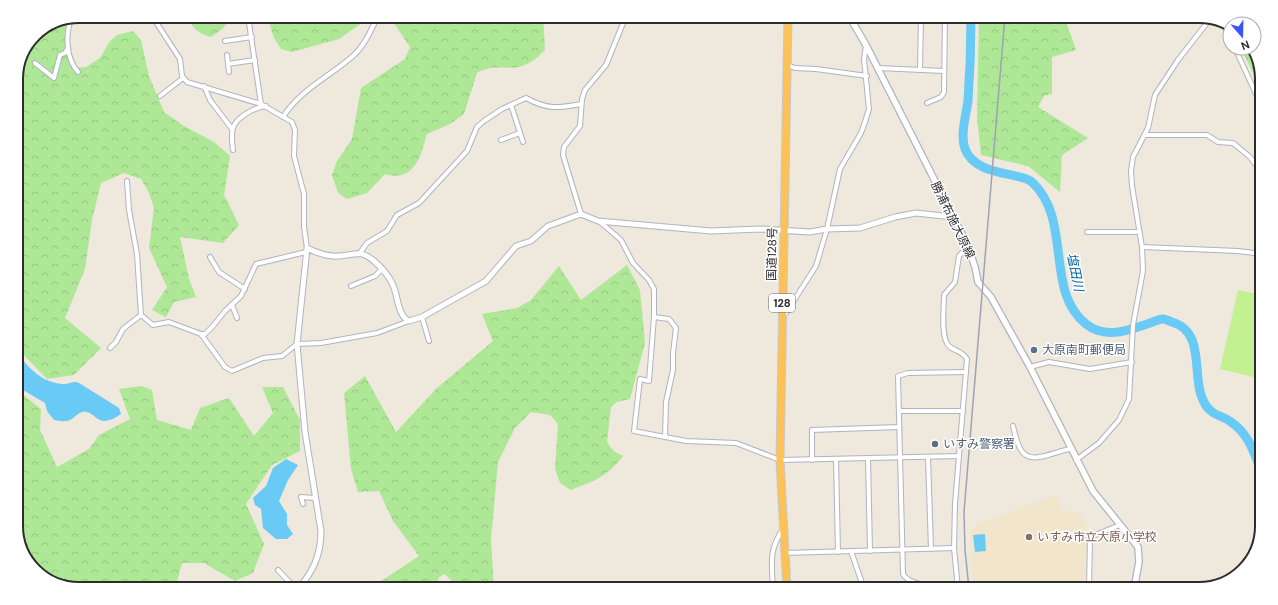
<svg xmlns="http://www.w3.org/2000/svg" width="1278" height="605" viewBox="0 0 1278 605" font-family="'DM Sans','Noto Sans JP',sans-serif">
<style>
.education{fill:#f1e6cc}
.forest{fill:url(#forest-crowns)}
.pitch{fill:#c3f091}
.water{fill:#6acaf6}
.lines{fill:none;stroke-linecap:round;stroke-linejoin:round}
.river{stroke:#6acaf6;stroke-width:9}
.minor-casing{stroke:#b1b3c0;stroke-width:6}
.tertiary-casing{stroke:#b1b3c0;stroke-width:7}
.secondary-casing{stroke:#b1b3c0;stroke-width:8}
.trunk-casing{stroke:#c8c8c8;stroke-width:9}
.minor{stroke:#fff;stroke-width:4}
.tertiary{stroke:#fff;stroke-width:5}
.secondary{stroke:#fff;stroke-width:5.5}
.trunk{stroke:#fcc257;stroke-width:7}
.rail{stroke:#9fa1b7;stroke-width:1.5}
.service-dot{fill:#5c6f8a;stroke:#fff;stroke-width:1.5}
.education-dot{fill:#8d6e63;stroke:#fff;stroke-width:1.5}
.labels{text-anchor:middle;stroke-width:3;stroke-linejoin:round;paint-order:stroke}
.shield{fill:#fff;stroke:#6b6b6b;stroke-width:1}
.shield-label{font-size:11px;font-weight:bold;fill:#2c2c2c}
.street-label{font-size:12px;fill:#2c2c2c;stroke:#fff}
.service-label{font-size:12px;fill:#4e5e75;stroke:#fff;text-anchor:start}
.education-label{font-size:12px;fill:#785e54;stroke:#fff;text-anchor:start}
.water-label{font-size:13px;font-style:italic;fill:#0566a6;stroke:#fff}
.rim{fill:none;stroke:#2c2c2c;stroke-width:2}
</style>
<defs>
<pattern id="forest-crowns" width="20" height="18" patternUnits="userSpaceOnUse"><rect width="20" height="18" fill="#aee896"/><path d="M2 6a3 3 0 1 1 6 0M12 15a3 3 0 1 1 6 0" fill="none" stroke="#96c781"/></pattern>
</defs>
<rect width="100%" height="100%" fill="#eee8dd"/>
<!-- education -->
<polygon class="education" points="1056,495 1063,510 1080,513 1087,525 1085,589 973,589 970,530 985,521"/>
<!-- forest -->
<g class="forest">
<path d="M 187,16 L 230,16 L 230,20 L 221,30 L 211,37 C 199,34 192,28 187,16 Z"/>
<path d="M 267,16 L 543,16 L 545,50 C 538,57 532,63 522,66 C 505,71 495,63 477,73 L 464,114 L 450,124 L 427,134 C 421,156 414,183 385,174 L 367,193 L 347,199 L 338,193 L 332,175 L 337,161 L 352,139 L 361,88 L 405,59 L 410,47 L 389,16 L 369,18 L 339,39 L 292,52 L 281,49 L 274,38 Z"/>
<polygon points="979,16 1064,16 1076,50 1052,57 1052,94 1044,96 1038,107 1088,138 1062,155 1060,192 1028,166 981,155 977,118"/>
<polygon points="69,20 71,68 86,67 100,58 110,41 117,35 133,31 141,40 149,76 164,112 184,126 214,142 230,156 224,195 239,225 223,243 180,237 189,279 196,297 174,302 166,317 152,310 167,287 149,248 154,208 149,193 141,179 124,173 101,183 92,220 85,269 65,318 101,348 74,375 47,379 16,347 16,75 35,34"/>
<polygon points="1241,48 1253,48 1262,75 1262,92"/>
<path d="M 627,265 L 640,290 L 645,343 L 630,399 L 617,402 L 611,407 L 607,441 C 610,449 616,453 623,456 C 608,476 594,481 571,490 L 560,483 L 555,469 L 558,424 L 550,415 L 531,412 L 515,428 L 498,462 L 491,539 L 494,589 L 459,589 L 445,574 L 439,577 L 435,589 L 376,589 L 380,582 L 419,556 L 393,521 L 379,491 L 358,492 L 351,469 L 344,393 L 365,376 L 396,432 L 437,388 L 493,341 L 482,314 L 517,308 L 531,300 L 559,266 L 581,300 Z"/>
<polygon points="141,386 152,390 157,420 191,430 200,408 229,398 254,436 273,413 262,387 283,387 300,420 300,451 272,465 246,504 264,544 253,573 235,581 204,563 182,563 175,589 79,589 51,583 27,561 16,530 16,389 41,409 40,430 57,467 89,449 99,435 130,419 119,389"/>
</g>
<!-- pitch -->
<polygon class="pitch" points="1238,290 1262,295 1262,379 1220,369"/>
<!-- water -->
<g class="water">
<path d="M 16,353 C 30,368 41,383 64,384 C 70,384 73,380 79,383 L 119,408 L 121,414 C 95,432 97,409 82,412 C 76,414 72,421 66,421 C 62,422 57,420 54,420 L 47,411 L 45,403 L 23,390 L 16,383 Z"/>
<polygon points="286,459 298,465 288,480 279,501 287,514 287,525 293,534 287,539 276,539 263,528 261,509 255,505 253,498 266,486 273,468"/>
<polygon points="985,534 986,551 975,552 973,535"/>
</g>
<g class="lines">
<!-- river -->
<path class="river" d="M 971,16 C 971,44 970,73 968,101 C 966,115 960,135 965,149 C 974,171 1001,172 1020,177 C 1024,178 1029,179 1032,182 C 1073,220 1044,291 1086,324 C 1105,339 1126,331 1147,324 C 1152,323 1158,319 1163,319 C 1165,319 1169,321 1172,322 C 1209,333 1188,382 1207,407 C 1215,417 1222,415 1231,422 C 1249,434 1254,453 1262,473"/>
<defs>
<g id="minor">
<polyline points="152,16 180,59 182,76 187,82 261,104 292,122 295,130 294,156 304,194 304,227 307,248"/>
<polyline points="248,16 261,104"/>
<polyline points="253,16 262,21"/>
<path d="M 71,19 C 65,36 66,58 78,72"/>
<polyline points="1223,21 1230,38"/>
<polyline points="225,41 252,37"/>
<polyline points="1235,48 1262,107"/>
<polyline points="227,55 229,72"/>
<polyline points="35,63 54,78 60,55 65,53 68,48"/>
<polyline points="228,64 255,60"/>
<polyline points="787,65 795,68 816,69 867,76"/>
<polyline points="878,68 944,71"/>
<polyline points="920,70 921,16"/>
<polyline points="204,86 210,100 232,129"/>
<polyline points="160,96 183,78"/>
<polyline points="927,103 941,97 944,92 945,16"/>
<polyline points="511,105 523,142"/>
<path d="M 283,117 C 301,89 329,77 353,56 C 365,45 371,30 378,16"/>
<polyline points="1145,135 1207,135 1218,142 1233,143 1250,157 1262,173"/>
<polyline points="501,140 520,133"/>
<path d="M 233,150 C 232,143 231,134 233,128 C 236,117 256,107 266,106"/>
<polyline points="127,181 129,210 137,254 141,315 153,325 169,322 201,334 225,367 232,371 263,358 282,356 297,344 321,343 377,333 409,321"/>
<polyline points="581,214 563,155 564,147 580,126 582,99 585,90 606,65 626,16"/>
<polyline points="599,221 621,240 633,263 649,280 654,289 654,317 649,381 640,379 634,431 686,441 736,443 780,460 959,456"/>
<polyline points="1087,232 1139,232"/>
<polyline points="1142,247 1238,251 1262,254"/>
<path d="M 360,253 L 367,243 L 387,231 L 397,215 L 419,203 L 467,151 L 477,127 L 484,121 L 502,109 L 526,98 C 548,110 558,108 581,104"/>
<polyline points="210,257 219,272 245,289"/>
<polyline points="351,286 375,276 382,269"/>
<polyline points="232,305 237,318"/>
<polyline points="784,316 816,266 827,229 840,169 861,133 865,122 869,109 864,59 866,45"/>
<polyline points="422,317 429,341"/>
<polyline points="654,317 669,319 676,328 673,353 673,370 666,402 665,437"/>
<polyline points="201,334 205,334 213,326 225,311 241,296 256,264 306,252"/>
<polyline points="110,348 116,342 123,329 141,315"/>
<polyline points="1030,367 1049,362 1090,369 1132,362"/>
<polyline points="899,411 963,411"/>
<path d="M 1013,426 C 1015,434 1017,444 1021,450 C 1031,467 1056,450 1071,449"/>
<polyline points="928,457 931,549"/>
<polyline points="868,458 870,551"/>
<polyline points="836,459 838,552"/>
<polyline points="812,460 812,430 899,427"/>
<polyline points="1076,460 1099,443 1119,420 1129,399 1133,325 1143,271 1142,247 1132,186 1131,171 1133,157 1148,128 1155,95 1178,60 1210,19"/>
<polyline points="303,504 301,497 315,498"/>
<polyline points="851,551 864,589"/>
<polyline points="785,553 954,548"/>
<polyline points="278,570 296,589"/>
<path d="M 958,588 C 945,587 909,587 903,574 L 898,376 L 908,373 L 966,372"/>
<path d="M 773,589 C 772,564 768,551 783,529"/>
<path d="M 958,589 L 954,548 L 955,504 L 967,359 C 962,351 957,352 950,347 C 940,340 944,306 944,295 L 955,282 L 959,256 L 968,246"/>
<polyline points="1089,589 1090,537 1120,525"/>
</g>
<path id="tertiary" d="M 298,589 C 313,572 321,555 321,531 L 305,432 L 297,344 L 307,248 C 317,253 328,257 339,256 C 355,255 360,249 374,261 C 381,267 388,275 392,283 C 398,293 397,316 409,321 L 422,317 L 486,281 L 516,246 L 531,241 L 548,226 L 581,214 L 598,221 L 711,231 L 760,229 L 810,232 L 827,229 L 860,228 L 895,217 L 916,213 L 953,217"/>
<polyline id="secondary" points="849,16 866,45 968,246 975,267 978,282 991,297 1030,367 1093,491 1138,547 1139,562 1134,589"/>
<polyline id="trunk" points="787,589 780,460 788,16"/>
</defs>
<!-- minor casing -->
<use href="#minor" class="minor-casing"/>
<!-- tertiary casing -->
<use href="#tertiary" class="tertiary-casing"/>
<!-- secondary casing -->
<use href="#secondary" class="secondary-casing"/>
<!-- trunk casing -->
<use href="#trunk" class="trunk-casing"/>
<!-- minor -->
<use href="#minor" class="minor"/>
<!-- tertiary -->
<use href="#tertiary" class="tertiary"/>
<!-- secondary -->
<use href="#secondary" class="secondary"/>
<!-- trunk -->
<use href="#trunk" class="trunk"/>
<!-- rail -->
<polyline class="rail" points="969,589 965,550 964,512 1005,16"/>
</g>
<!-- markers -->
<g class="service-dot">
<circle cx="1034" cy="350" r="4"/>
<circle cx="935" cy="444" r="4"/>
</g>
<circle class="education-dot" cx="1029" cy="537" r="4"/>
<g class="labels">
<!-- shield labels -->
<rect class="shield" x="769" y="294" width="26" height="18" rx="3"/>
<g class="shield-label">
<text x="782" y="307">128</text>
</g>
<!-- street labels -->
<g class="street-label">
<text transform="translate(953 220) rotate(64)" y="4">勝浦布施大原線</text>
<text transform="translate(772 254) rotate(-89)" y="4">国道128号</text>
</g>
<!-- service labels -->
<g class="service-label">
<text x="1042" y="354">大原南町郵便局</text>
<text x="943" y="448">いすみ警察署</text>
</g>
<!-- education labels -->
<g class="education-label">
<text x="1037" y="541">いすみ市立大原小学校</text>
</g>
<!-- water labels -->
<g class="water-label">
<text transform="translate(1076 272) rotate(79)" y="5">塩田川</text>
</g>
</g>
<!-- crop -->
<path d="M0 0H1278V605H0ZM79 23H1199A56 56 0 0 1 1255 79V526A56 56 0 0 1 1199 582H79A56 56 0 0 1 23 526V79A56 56 0 0 1 79 23Z" fill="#fff" fill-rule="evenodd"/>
<path class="rim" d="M79 23H1199A56 56 0 0 1 1255 79V526A56 56 0 0 1 1199 582H79A56 56 0 0 1 23 526V79A56 56 0 0 1 79 23Z"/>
<!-- north arrow -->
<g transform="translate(1242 36) rotate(160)"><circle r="19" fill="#ffffff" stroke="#ababab"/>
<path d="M0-3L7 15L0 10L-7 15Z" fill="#3954ff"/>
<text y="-6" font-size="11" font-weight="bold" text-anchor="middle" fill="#2c2c2c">N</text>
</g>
</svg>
